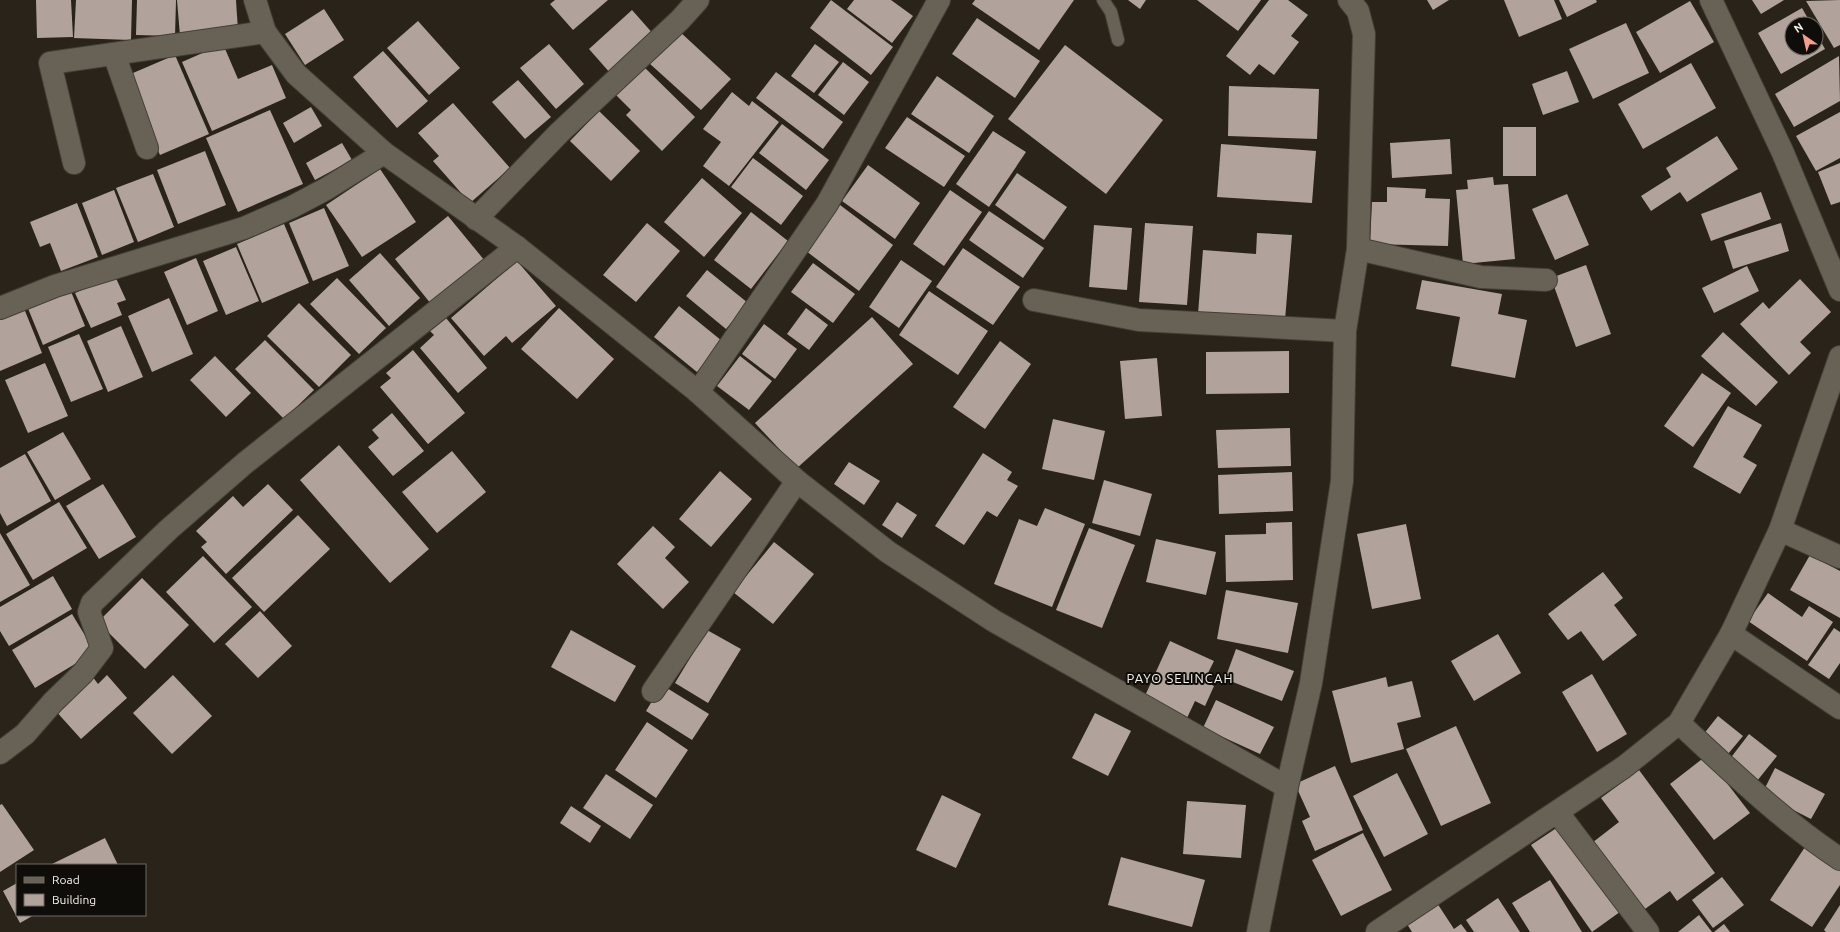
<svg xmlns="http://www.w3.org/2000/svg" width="1840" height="932" viewBox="0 0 1840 932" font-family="Ubuntu,sans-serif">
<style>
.building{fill:#b1a39c}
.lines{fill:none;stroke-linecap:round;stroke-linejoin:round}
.service-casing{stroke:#444037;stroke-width:14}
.minor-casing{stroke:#444037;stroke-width:24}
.service{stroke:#686256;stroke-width:12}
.minor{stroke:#686256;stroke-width:22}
.labels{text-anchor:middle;stroke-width:4;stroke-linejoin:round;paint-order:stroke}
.quarter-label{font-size:13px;letter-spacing:1px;fill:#f7f3ec;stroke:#0f0d09}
</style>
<rect width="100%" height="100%" fill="#292319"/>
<!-- building -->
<g class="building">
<polygon points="36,0 71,0 73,37 37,38"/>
<polygon points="76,0 132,0 131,40 74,38"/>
<polygon points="137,0 176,0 175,36 136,35"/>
<polygon points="177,0 236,0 238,31 180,36"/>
<polygon points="555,0 608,0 573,30 550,4"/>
<polygon points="831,0 893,47 871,75 810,28"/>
<polygon points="854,0 891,0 913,16 892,43 847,9"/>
<polygon points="975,0 1074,0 1039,50 972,4"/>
<polygon points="1128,0 1146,0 1140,9"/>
<polygon points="1197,0 1261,0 1238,31"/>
<polygon points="1269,0 1288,0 1308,15 1291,36 1299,42 1274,75 1259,64 1250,75 1226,56"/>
<polygon points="1427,0 1449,0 1433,10"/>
<polygon points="1504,0 1554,0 1562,19 1519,37"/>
<polygon points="1559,0 1596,0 1597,2 1567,17"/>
<polygon points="1752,0 1784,0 1761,14"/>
<polygon points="1840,0 1840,45 1834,48 1806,1"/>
<polygon points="1690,1 1714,42 1660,73 1636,32"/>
<polygon points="1802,8 1811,24 1792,24 1792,48 1816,48 1816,33 1825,49 1781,74 1758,33"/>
<polygon points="324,9 344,40 305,65 285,34"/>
<polygon points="632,10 655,36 611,74 589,49"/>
<polygon points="977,18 1040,61 1015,98 952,54"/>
<polygon points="418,21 460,68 429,95 387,48"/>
<polygon points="1626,23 1649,73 1593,99 1569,49"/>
<polygon points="679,31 731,79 701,110 649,63"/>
<polygon points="223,44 238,79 272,65 286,98 212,131 182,62"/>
<polygon points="549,44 584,84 556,109 520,68"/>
<polygon points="815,44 839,62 814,93 791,76"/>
<polygon points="1065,45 1163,120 1106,194 1008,119"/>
<polygon points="383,51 428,101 397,128 353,77"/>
<polygon points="175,55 209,134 160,155 126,76"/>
<polygon points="1839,56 1840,101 1794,127 1775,94"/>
<polygon points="843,62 869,82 844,115 818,95"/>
<polygon points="1691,63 1716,108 1643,149 1618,104"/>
<polygon points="643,66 695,117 662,151 626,115 631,110 615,94"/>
<polygon points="1567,71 1579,102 1543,115 1532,84"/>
<polygon points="776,72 843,122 823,149 756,98"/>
<polygon points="937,76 994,116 969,153 911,114"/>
<polygon points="518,80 551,117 525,139 492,102"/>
<polygon points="1229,86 1319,89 1317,139 1228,136"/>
<polygon points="732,92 749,106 752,101 779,122 729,186 703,166 721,142 703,129"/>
<polygon points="453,103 510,168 470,203 433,161 439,156 418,133"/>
<polygon points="311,107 322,126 294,143 283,123"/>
<polygon points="270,110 303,184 238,212 206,138"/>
<polygon points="599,111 640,151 611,181 570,141"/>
<polygon points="1840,112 1840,158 1816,171 1796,136"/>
<polygon points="907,117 965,156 944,187 885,148"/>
<polygon points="782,124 829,160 806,190 759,153"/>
<rect x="1503" y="127" width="33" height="49"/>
<polygon points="993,131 1026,152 989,207 956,184"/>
<polygon points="1717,136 1738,169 1687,202 1680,192 1651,211 1641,196 1671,177 1666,168"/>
<polygon points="1450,139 1452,174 1392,178 1390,143"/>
<polygon points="342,143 352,160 315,180 306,163"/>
<polygon points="1221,144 1316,151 1312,203 1217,197"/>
<polygon points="205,151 226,205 178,224 157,170"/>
<polygon points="753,158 803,196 781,225 731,187"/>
<polygon points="1840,163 1840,202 1831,205 1818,172"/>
<polygon points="868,165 920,203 895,239 842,201"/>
<polygon points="380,169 416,222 362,257 326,205"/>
<polygon points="1017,173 1067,207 1044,240 995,205"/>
<polygon points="153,174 174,227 138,242 116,188"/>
<polygon points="1493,177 1494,185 1508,184 1515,259 1463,264 1456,190 1468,189 1467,180"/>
<polygon points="702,178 742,213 704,257 664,222"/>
<polygon points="1387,187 1426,189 1425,198 1450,199 1448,246 1370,244 1372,202 1387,202"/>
<polygon points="114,190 134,242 102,255 82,203"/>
<polygon points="950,190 982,212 944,266 913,244"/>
<polygon points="1761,192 1771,219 1711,241 1701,214"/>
<polygon points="1567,194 1589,245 1555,260 1532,209"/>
<polygon points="77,203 98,257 61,271 50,243 40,247 30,222"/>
<polygon points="840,205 893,245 859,291 806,251"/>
<polygon points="324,208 349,266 313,281 289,223"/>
<polygon points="989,211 1044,248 1023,278 969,240"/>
<polygon points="751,212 788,241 751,289 714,260"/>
<polygon points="448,216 485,261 431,304 395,259"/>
<polygon points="647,223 680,251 636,302 603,275"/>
<polygon points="1145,223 1193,226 1187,305 1139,302"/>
<polygon points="1781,223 1789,251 1733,269 1724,241"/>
<polygon points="284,224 309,283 262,303 237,244"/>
<polygon points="1094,225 1132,228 1127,290 1089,287"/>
<polygon points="1257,233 1292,235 1285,320 1198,314 1203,250 1256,254"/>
<polygon points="236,247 259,301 226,315 203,261"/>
<polygon points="963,248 1020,287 993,325 936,287"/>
<polygon points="380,253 420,298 389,326 349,280"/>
<polygon points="196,258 218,311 187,325 164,272"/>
<polygon points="901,260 932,281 899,328 869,307"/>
<polygon points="517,261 556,306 512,343 506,336 484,356 451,318"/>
<polygon points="813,263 855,294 833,323 791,292"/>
<polygon points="1586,265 1611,334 1576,347 1551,278"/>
<polygon points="1747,266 1759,291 1714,313 1702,288"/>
<polygon points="707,270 748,303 726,329 686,296"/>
<polygon points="115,276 126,300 117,303 122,315 91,328 75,293"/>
<polygon points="337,278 386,328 359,354 310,304"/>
<polygon points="1800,279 1831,312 1800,342 1811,353 1789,375 1740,324 1763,302 1769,309"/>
<polygon points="1422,280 1502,294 1498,314 1527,320 1515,378 1451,366 1460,317 1416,309"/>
<polygon points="70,289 85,326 43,345 27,306"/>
<polygon points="929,291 988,331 958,375 899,335"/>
<polygon points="169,298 193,354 152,372 128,316"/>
<polygon points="299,303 351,355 319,387 267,336"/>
<polygon points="23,306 42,353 0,371 0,316"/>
<polygon points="679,306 722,341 697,372 654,337"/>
<polygon points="559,308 614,359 577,399 521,349"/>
<polygon points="806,308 828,325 809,350 787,334"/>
<polygon points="872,317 913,364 797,468 755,423"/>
<polygon points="446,318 487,368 458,393 420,348 434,335 430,331"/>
<polygon points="764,324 797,349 775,379 742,354"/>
<polygon points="121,326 143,377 108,392 87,341"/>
<polygon points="1723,332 1778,382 1756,406 1701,356"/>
<polygon points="79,334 103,389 71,402 48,347"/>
<polygon points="265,340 314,390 284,419 235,369"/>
<polygon points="1000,341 1031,364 985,429 953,407"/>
<polygon points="413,350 465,413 428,444 380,387 391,378 386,373"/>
<polygon points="1289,351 1289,393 1206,394 1206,352"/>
<polygon points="215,356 251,393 226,417 190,380"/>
<polygon points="740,356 772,381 749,410 717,386"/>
<polygon points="1157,358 1162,416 1125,419 1120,361"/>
<polygon points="45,363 68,416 28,433 5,380"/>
<polygon points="1702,373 1731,393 1693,447 1664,426"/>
<polygon points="1728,406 1762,425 1743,457 1757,465 1740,494 1693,467"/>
<polygon points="392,413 424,451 393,476 368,447 379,438 372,430"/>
<polygon points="1053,419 1105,431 1094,480 1042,469"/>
<polygon points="1290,428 1291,466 1218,468 1216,430"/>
<polygon points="63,432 91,479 55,500 27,452"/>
<polygon points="339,445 429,549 390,583 300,480"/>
<polygon points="452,451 486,492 437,533 402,492"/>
<polygon points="983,453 1012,472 1007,480 1018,486 997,517 987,511 964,545 935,526"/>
<polygon points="25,454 51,501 7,526 0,513 0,468"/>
<polygon points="849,462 880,481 864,505 834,484"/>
<polygon points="720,471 752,499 711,547 679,519"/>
<polygon points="1292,472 1293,511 1219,514 1218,475"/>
<polygon points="1104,480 1152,494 1140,536 1092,523"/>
<polygon points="103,484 136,537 99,559 66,506"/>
<polygon points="268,484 293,510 226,574 201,547 207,542 196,531 233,496 243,507"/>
<polygon points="59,502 87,548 33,580 6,534"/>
<polygon points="897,502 917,515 902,538 882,525"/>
<polygon points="1045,508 1085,524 1052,607 994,584 1019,519 1037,526"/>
<polygon points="298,515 330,549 264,612 232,578"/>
<polygon points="1292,522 1293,580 1226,582 1225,535 1266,534 1266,523"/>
<polygon points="1406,524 1421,599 1372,609 1357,534"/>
<polygon points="653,526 675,547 665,558 689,582 663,609 617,564"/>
<polygon points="1089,528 1135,545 1102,628 1056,610"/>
<polygon points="0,533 30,585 0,602"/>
<polygon points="1156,539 1216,552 1206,595 1146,582"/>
<polygon points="774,542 814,574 773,624 733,592"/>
<polygon points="1810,555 1840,571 1840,618 1790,590"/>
<polygon points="203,556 252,607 214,643 166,592"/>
<polygon points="1603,572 1623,598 1614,605 1637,635 1603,661 1581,631 1568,640 1548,614"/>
<polygon points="53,576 72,609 9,646 0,631 0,607"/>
<polygon points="142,578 189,625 145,669 98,622"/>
<polygon points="1226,590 1298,603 1288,653 1217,639"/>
<polygon points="1768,593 1802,617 1809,606 1833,622 1807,661 1748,621"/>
<polygon points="260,611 292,646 258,678 225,644"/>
<polygon points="72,614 95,652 35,688 12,650"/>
<polygon points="1834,628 1840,632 1840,663 1829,679 1808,665"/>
<polygon points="571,630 636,666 615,702 551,667"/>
<polygon points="707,630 741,649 708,703 675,683"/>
<polygon points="1498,634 1521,673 1474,701 1451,661"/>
<polygon points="1170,641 1214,661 1204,681 1214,686 1205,706 1195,701 1187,718 1144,698"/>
<polygon points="1236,649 1294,671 1282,701 1225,679"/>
<polygon points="1592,674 1627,734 1597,752 1562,692"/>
<polygon points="107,675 127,698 81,739 54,709 92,676 98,684"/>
<polygon points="173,675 212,716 172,754 133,713"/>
<polygon points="1386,677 1388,687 1412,681 1421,717 1397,723 1404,749 1351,763 1332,691"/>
<polygon points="662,685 709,714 692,740 646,711"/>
<polygon points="1216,700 1274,727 1260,754 1203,728"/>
<polygon points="1095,713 1131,731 1108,776 1072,758"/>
<polygon points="1718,716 1743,736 1723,760 1699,740"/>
<polygon points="647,722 688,750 656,798 615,770"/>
<polygon points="1456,726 1491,803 1441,826 1406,749"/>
<polygon points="1749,734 1777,756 1753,786 1726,764"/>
<polygon points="1706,756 1750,813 1714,840 1670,784"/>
<polygon points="1335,766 1363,830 1315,851 1302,821 1310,817 1295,784"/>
<polygon points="1775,768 1825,794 1811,819 1762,794"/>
<polygon points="1639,770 1715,873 1677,901 1670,891 1638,914 1588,846 1619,822 1601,798"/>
<polygon points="1397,773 1428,834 1384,857 1353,796"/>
<polygon points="606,774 653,805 630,839 583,808"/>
<polygon points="942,795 981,814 956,868 916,850"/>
<polygon points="1187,801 1246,805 1241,858 1183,854"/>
<polygon points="2,804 34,850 0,872 0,805"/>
<polygon points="571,806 601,826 590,843 560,823"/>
<polygon points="1564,823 1624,909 1592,932 1531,845"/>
<polygon points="1363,833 1392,890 1341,916 1312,860"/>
<polygon points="105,838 118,865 50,865"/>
<polygon points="1805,847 1840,869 1840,885 1812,927 1770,900"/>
<polygon points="1121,857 1205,880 1192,927 1108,905"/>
<polygon points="1722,877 1744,905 1713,928 1692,900"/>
<polygon points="1550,880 1582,932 1530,932 1512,903"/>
<polygon points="17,883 17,915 34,915 20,923 3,891"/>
<polygon points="1498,898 1520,932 1474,932 1466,920"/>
<polygon points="1437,903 1454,929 1461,924 1467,932 1412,932 1407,924"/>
<polygon points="1840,905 1840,932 1826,932 1824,930"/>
<polygon points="1699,915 1712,932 1678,932"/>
<polygon points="1724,924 1730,932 1714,932"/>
</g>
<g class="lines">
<defs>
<polyline id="service" points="1103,0 1111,12 1118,40"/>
<g id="minor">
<polyline points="255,0 265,32 296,74 384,153 517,247 698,392 797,481 888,552 994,621 1287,787"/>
<polyline points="1711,0 1783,153 1840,290"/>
<polyline points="114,54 147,148"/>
<polyline points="74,163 50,63 265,32"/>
<polyline points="476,219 559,133 680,20 698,0"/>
<polyline points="1358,249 1481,277 1546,280"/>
<polyline points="1034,300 1139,320 1345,331"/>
<polyline points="0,308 55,286 244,228 292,207 326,189 384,153"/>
<polyline points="698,392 827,204 939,0"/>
<polyline points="1780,530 1840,557"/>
<polyline points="1731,634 1840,708"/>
<polyline points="653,691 797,481"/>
<path d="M 1679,723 C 1731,771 1781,820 1840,859"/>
<polyline points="0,753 25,734 53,702 83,673 102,648 89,612 92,603 168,530 245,463 517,247"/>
<polyline points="1558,813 1648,932"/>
<polyline points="1258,932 1287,787 1311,683 1342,481 1345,331 1358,249 1364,34 1358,11 1349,0"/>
<polyline points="1377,932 1624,767 1679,723 1731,634 1780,530 1840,357"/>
</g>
</defs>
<!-- service casing -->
<use href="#service" class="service-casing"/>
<!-- minor casing -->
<use href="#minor" class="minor-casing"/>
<!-- service -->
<use href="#service" class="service"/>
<!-- minor -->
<use href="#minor" class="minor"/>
</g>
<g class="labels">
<!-- quarter labels -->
<g class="quarter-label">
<text x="1180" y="683">PAYO SELINCAH</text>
</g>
</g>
<!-- legend -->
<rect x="16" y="864" width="130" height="52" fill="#0f0d09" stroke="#6c6964"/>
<rect x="24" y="877" width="20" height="6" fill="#686256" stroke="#6c6964"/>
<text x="52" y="884" font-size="12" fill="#f7f3ec">Road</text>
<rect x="24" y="894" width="20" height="12" fill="#b1a39c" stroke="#6c6964"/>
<text x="52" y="904" font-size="12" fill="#f7f3ec">Building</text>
<!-- north arrow -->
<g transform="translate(1804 36) rotate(326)"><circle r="19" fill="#0f0d09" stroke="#6c6964"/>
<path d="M0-3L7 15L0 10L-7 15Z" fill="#f59d8d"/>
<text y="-6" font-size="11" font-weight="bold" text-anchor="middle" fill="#f7f3ec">N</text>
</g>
</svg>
